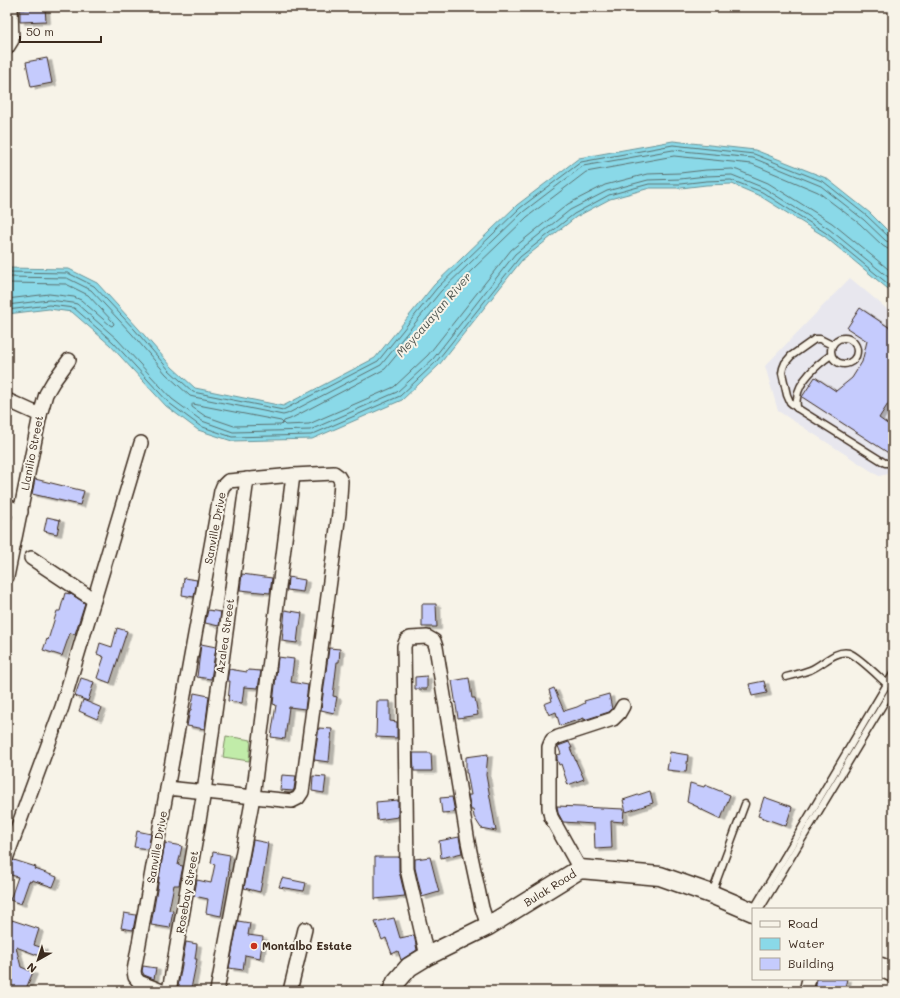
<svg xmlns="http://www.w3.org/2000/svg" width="900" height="998" viewBox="0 0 900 998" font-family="Mali,sans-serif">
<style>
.built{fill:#e8e7ee}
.green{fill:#c1eca9;stroke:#7e8b64}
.water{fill:#8ad9e8;stroke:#6a9397}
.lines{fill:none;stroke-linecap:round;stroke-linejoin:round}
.shore{stroke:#5b706f;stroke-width:1}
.building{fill:#c5cbfd;stroke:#3b2a1e;filter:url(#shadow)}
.lane-casing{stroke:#3b2a1e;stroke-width:9}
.street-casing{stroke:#3b2a1e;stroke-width:16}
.secondary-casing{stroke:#3b2a1e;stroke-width:21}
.lane{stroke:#f7f3e8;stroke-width:6}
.street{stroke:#f7f3e8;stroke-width:13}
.secondary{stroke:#f7f3e8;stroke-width:18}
.poi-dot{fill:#c8321e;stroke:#f7f3e8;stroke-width:1.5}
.labels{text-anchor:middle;stroke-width:4;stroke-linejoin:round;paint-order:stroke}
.street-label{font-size:11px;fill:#3b2a1e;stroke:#f7f3e8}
.poi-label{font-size:11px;font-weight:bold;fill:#3b2a1e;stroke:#f7f3e8;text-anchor:start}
.water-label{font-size:12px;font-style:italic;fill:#4f5650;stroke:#f7f3e8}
</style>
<defs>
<filter id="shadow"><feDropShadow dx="4.5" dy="2.5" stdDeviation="0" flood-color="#0004"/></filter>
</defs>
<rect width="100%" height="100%" fill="#f7f3e8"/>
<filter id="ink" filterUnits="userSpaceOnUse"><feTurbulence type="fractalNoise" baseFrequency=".025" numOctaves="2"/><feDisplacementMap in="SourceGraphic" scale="8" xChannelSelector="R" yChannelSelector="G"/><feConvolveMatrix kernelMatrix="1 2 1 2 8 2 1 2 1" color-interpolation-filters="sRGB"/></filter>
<g filter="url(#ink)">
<!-- built -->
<polygon class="built" points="850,278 893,314 893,473 879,476 778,411 765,366"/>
<!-- green -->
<polygon class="green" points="226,736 251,740 249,761 223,757"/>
<!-- water -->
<polygon class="water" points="673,141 755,150 826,178 870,213 893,236 893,293 824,236 760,196 732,184 706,185 681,188 650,188 610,199 576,217 522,260 439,365 402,400 312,439 232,441 198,430 166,406 110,345 72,312 49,309 7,314 7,268 69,269 97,283 138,328 172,367 195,388 283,406 375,358 434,285 517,205 579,158"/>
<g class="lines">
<!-- shore -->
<g class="shore">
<polyline points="893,249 888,249 883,246 860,224 818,192 752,164 674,156 586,172 527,217 446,295 385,369 290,419 284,421 283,423 285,425 309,424 394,387 428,355 511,250 568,204 605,185 647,174 680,173 706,170 732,169 737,170 768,183 832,223 893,273"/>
<polyline points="7,272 68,273 94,286 135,330 169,370 193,392 283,410 378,361 437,288 520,208 581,162 673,145 754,154 824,182 867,216 889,237 893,238"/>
<polyline points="7,277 67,278 91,290 132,334 166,374 190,396 194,397 283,415 287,414 381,365 441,291 523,212 583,166 673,150 753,158 821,186 864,220 886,241 893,243"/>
<polyline points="7,283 66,284 88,295 113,322 114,324 112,326 110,325 81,300 74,297 49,294 7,299"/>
<polyline points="7,305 49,300 73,303 77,304 117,339 172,399 202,421 233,432 310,430 397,392 433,359 515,254 570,210 607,191 648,180 680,179 706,176 732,175 764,188 829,229 893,281"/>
<polyline points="7,310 49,305 74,308 113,342 169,403 200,426 232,437 311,435 400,396 436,362 520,257 574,214 609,195 649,184 680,184 706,181 731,180 762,192 826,233 893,288"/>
<polygon points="193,404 281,421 283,423 281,425 234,426 205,416 192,407 192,405"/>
</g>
</g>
<!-- building -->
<g class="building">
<polygon points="45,8 46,21 20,22 20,10"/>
<polygon points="47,58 52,83 31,87 26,62"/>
<polygon points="860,308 893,330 893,396 879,418 893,428 893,449 890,454 802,397 815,377 836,391 852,378 862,362 867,341 847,328"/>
<polygon points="35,479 84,491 80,505 32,494"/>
<polygon points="47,517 60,520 57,534 44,531"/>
<polygon points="242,574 272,578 270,593 240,590"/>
<polygon points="288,577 305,580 303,592 287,590"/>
<polygon points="184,578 197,580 194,597 182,595"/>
<polygon points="65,593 71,594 85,603 75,634 70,633 62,656 43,650 47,639 48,640 57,611 60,611"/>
<polygon points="422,604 436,604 437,627 422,627"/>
<polygon points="208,610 221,612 219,626 205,623"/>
<polygon points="285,610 302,613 300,626 299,626 297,643 282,641"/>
<polygon points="117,628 127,631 110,683 97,678 104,657 97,654 100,643 112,647"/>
<polygon points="201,644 216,647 211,679 197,677"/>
<polygon points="329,648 340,649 339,662 337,662 333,696 337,697 334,713 321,710"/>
<polygon points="278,657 294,659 291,682 308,685 305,709 289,707 285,739 271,737 276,705 273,704"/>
<polygon points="229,669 247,672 248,670 261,671 258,688 244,687 242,703 228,701 230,681 227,681"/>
<polygon points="427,676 427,689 415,689 415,677"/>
<polygon points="81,678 94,682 88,701 75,696"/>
<polygon points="469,678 472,698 475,698 478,715 458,718 452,681"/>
<polygon points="764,681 767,693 752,696 749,684"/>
<polygon points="554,688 564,711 577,707 585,703 584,701 609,694 612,709 609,712 584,720 584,718 560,726 556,712 549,715 544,704 552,701 549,690"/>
<polygon points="194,693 209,696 205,729 187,726 190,710 191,710"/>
<polygon points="83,700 102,708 97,719 79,711"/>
<polygon points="377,701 390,701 390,721 397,722 397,738 376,737"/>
<polygon points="319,728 332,729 329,762 314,760"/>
<polygon points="569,742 572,748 570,748 584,779 568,785 561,764 559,765 557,759 557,755 561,754 558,746"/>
<polygon points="670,752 688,755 686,772 667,770"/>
<polygon points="413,753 431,753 432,771 414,771"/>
<polygon points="488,754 486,775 496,831 481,828 474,817 473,810 471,810 468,795 471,795 467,773 466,773 466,757"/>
<polygon points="282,775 296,776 294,789 293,791 280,790"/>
<polygon points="313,776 326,777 324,793 312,791"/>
<polygon points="690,783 704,787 705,785 730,795 721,819 698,808 698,807 687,802"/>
<polygon points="650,791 653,803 626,812 623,800"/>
<polygon points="452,797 455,812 442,813 440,798"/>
<polygon points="764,797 792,807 786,826 758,816"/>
<polygon points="398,800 398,817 377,820 376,802"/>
<polygon points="557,806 624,809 623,822 611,821 612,848 595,849 594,824 563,822 558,813"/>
<polygon points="137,831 151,834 148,849 134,847"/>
<polygon points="459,837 462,853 441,858 439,841"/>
<polygon points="253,840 268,843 264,871 260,892 244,888"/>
<polygon points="165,843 182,846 178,865 183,866 179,885 174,885 169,910 173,911 170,928 151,925"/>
<polygon points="213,852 230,855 228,870 229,870 221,916 206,913 208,899 194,896 197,880 211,883 215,864 211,863"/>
<polygon points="375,857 399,857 399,871 405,896 375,899"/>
<polygon points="430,857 439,892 422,897 415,868 415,859"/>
<polygon points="14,860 36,867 35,869 57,877 53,887 32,880 31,882 29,881 21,904 10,900 18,877 8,874 12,862"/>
<polygon points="282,878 306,883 304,891 279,887"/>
<polygon points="124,913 136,915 133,930 121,928"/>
<polygon points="394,918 400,938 414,935 417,950 401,960 398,951 392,954 386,938 382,940 375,922"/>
<polygon points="12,920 39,929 34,945 43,948 40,956 16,947 21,967 33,972 25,991 7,991 7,924 10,923 10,925"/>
<polygon points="238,921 250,923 248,935 263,937 260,958 245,955 243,970 229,968"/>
<polygon points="186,942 197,944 195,959 197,959 191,989 178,987"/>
<polygon points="143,966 156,968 154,979 144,975 142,971"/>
<polygon points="817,979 847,979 844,991 814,991"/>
</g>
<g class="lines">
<defs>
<g id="lane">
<circle cx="844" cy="351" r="13"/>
<polyline points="832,345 820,339 815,339 791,356 785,363 783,368 782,373 787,395 790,402 797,408 885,463 893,463"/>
<path d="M 797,408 C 797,405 796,401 797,398 C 798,381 818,364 831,355"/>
<path d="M 786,677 C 794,675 802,673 810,670 C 823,665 834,650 849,653 C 858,656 879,677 887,684"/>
<polyline points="712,893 745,804"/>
<polyline points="760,909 893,688"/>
<polyline points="753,910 893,674"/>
</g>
<g id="street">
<polyline points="7,48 12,40 11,7"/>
<polyline points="7,400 40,415"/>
<polyline points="7,506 21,512"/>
<polyline points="31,558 94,600"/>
<polyline points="7,577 40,415 46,394 53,382 69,360"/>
<polyline points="7,856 62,707 141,443"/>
<polyline points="580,869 551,817 549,808 549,747 552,740 558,737 613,719 619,713 623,706"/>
<polyline points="427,956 407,869 404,646 406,641 410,638 427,637 434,641 436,647 468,842 482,908 488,926"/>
<polyline points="162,991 139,982 135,977 134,971 221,491 223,486 228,481 293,475 334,473 338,476 341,481 339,513 302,792 298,798 292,801 167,788"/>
<polyline points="169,991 204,792 247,479"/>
<polyline points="217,991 253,797 293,475"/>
<polyline points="290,991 305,929"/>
<polyline points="806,991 809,979"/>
</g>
<g id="secondary">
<polyline points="881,967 893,973"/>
<polyline points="392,991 396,982 409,967 427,956 488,926 580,869 660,876 711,894 753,912"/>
</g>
</defs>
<!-- lane casing -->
<use href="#lane" class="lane-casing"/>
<!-- street casing -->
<use href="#street" class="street-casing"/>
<!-- secondary casing -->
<use href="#secondary" class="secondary-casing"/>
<!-- lane -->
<use href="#lane" class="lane"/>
<!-- street -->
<use href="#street" class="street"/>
<!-- secondary -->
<use href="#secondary" class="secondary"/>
</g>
</g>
<!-- markers -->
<circle class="poi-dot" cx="254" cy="946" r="4"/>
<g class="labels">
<!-- street labels -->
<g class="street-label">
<text transform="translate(32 453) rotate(-79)" y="4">Llanilio Street</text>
<text transform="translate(215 528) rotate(-79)" y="4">Sanville Drive</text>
<text transform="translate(225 636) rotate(-82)" y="4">Azalea Street</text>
<text transform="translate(157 847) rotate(-80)" y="4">Sanville Drive</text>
<text transform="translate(550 888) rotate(-32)" y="4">Bulak Road</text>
<text transform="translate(187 892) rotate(-80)" y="4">Rosebay Street</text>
</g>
<!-- poi labels -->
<g class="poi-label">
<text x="262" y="950">Montalbo Estate</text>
</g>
<!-- water labels -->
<g class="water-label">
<text transform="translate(434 315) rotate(-49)" y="4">Meycauayan River</text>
</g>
</g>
<!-- margin -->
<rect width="900" height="998" fill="none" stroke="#f7f3e8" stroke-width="24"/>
<rect x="12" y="12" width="876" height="974" fill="none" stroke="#3b2a1e" stroke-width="1.5" filter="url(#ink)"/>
<!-- legend -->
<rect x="752" y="908" width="130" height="72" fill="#f7f3e8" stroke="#aca397"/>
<rect x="760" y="921" width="20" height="6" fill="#f7f3e8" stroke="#aca397"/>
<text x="788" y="928" font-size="12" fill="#3b2a1e">Road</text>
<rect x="760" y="938" width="20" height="12" fill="#8ad9e8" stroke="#aca397"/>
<text x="788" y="948" font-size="12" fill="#3b2a1e">Water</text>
<rect x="760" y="958" width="20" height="12" fill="#c5cbfd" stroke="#aca397"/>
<text x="788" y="968" font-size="12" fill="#3b2a1e">Building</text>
<!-- north arrow -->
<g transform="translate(38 960) rotate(219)" stroke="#f7f3e8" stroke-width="3" paint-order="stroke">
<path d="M0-3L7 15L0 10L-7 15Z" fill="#3b2a1e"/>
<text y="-6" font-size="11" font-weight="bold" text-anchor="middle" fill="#3b2a1e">N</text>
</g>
<!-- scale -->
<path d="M20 36v6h81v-6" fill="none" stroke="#3b2a1e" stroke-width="2"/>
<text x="26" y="36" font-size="12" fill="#3b2a1e" stroke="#f7f3e8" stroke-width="3" paint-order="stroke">50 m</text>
</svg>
